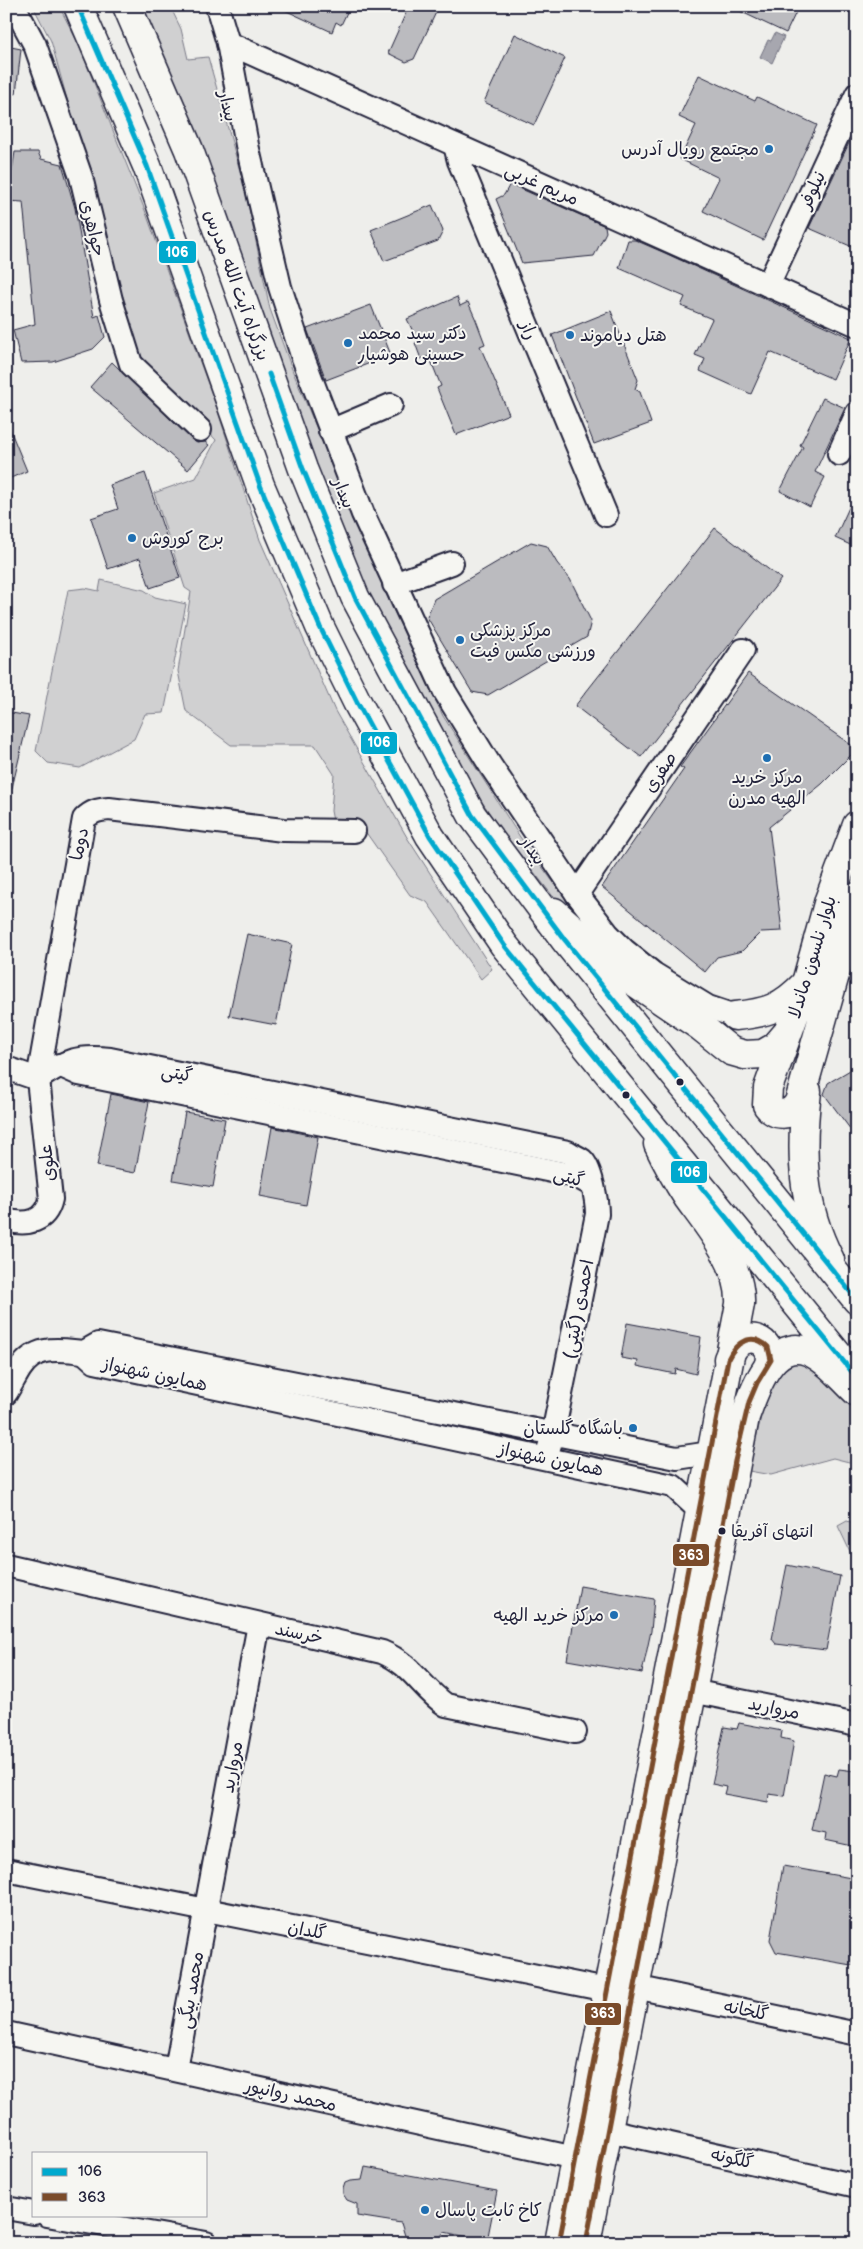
<svg xmlns="http://www.w3.org/2000/svg" width="863" height="2249" viewBox="0 0 863 2249" font-family="'Balsamiq Sans','Playpen Sans Arabic',sans-serif">
<style>
.green{fill:#d0d0d1;stroke:#797986}
.water{fill:#a7a7af;stroke:#727281}
.building{fill:#bbbbbf;stroke:#22223b}
.lines{fill:none;stroke-linecap:round;stroke-linejoin:round}
.minor-casing{stroke:#22223b;stroke-width:26}
.major-casing{stroke:#22223b;stroke-width:31}
.highway-casing{stroke:#22223b;stroke-width:31}
.minor{stroke:#f6f6f2;stroke-width:22}
.major{stroke:#f6f6f2;stroke-width:28}
.highway{stroke:#f6f6f2;stroke-width:28}
.bus-1-casing{stroke:#f6f6f2;stroke-width:9}
.bus-2-casing{stroke:#f6f6f2;stroke-width:9}
.bus-1{stroke:#00a9ce;stroke-width:5}
.bus-2{stroke:#7a4b2a;stroke-width:5}
.poi-dot{fill:#1f6fb2;stroke:#f6f6f2;stroke-width:2}
.bus-dot{fill:#22223b;stroke:#f6f6f2;stroke-width:2}
.labels{text-anchor:middle;stroke-width:4;stroke-linejoin:round;paint-order:stroke}
.bus-label{font-size:17px;fill:#22223b;stroke:#f6f6f2;text-anchor:start}
.street-label{font-size:18px;fill:#22223b;stroke:#f6f6f2}
.poi-label{font-size:18px;fill:#22223b;stroke:#f6f6f2;text-anchor:start}
.line-badge{stroke:#f6f6f2;stroke-width:2}
.badge-label{font-size:14px;text-anchor:middle;font-weight:bold;fill:#fff}
</style>
<rect width="100%" height="100%" fill="#eeeeeb"/>
<filter id="ink" filterUnits="userSpaceOnUse"><feTurbulence type="fractalNoise" baseFrequency=".02" numOctaves="2"/><feDisplacementMap in="SourceGraphic" scale="10" xChannelSelector="R" yChannelSelector="G"/><feConvolveMatrix kernelMatrix="1 2 1 2 8 2 1 2 1" color-interpolation-filters="sRGB"/></filter>
<g filter="url(#ink)">
<!-- green -->
<g class="green">
<polygon points="33,6 59,6 78,43 146,213 217,409 260,540 335,711 408,839 492,969 481,979 427,902 410,895 360,824 334,826 331,811 334,774 315,745 231,745 186,711 178,671 191,592 185,588 154,493 196,478 216,440 185,407 136,350 51,41"/>
<polygon points="135,6 170,6 181,29 188,59 208,57 245,189 270,309 293,372 390,603 443,716 520,837 562,894 602,943 562,908 498,826 440,738 369,603"/>
<polygon points="101,580 144,590 155,597 186,604 164,713 145,714 134,739 80,768 48,763 36,751 68,590 85,588 99,591"/>
<polygon points="796,1361 811,1363 857,1411 857,1464 833,1458 771,1475 749,1471 769,1380 780,1366"/>
<polygon points="847,1521 857,1524 855,1562 838,1526"/>
</g>
<!-- water -->
<polygon class="water" points="775,33 784,37 772,63 760,57 768,40 771,41"/>
<!-- building -->
<g class="building">
<polygon points="276,6 350,6 341,25 336,22 332,32"/>
<polygon points="409,6 439,6 414,59 406,62 388,53"/>
<polygon points="729,6 799,6 786,33"/>
<polygon points="515,34 565,58 534,125 484,102"/>
<polygon points="6,46 21,49 16,94 6,93"/>
<polygon points="699,75 755,101 757,97 817,125 763,240 703,211 719,178 680,159 696,125 679,117"/>
<polygon points="857,126 857,249 809,228"/>
<polygon points="15,152 38,152 41,159 62,164 75,208 94,317 99,315 105,337 93,349 53,362 21,363 13,330 35,324 23,202 7,201"/>
<polygon points="510,184 605,226 606,232 594,256 522,263 496,199 504,195"/>
<polygon points="432,205 443,231 438,241 384,261 371,230"/>
<polygon points="628,240 635,240 665,253 851,338 833,379 770,352 751,394 700,371 705,359 695,355 712,319 681,306 685,297 619,268"/>
<polygon points="457,297 460,306 468,302 476,320 485,344 480,346 509,414 456,435 437,388 441,386 429,356 421,359 415,343 418,342 407,319"/>
<polygon points="371,305 391,355 326,380 307,329"/>
<polygon points="611,311 638,380 635,389 640,392 651,423 594,444 552,335"/>
<polygon points="112,362 191,439 197,443 205,442 209,445 188,470 90,387"/>
<polygon points="823,398 845,408 815,472 825,477 810,507 780,491 803,447 800,445"/>
<polygon points="6,420 27,471 6,480"/>
<polygon points="145,473 180,578 150,588 140,558 108,569 91,518 118,509 110,485"/>
<polygon points="857,490 857,548 835,538"/>
<polygon points="715,528 781,579 641,757 575,706"/>
<polygon points="531,542 547,546 557,563 570,579 591,621 587,637 488,695 472,692 427,617 434,599"/>
<polygon points="748,673 857,749 822,784 769,827 782,931 761,932 742,951 717,957 705,972 602,887 684,769 680,767"/>
<polygon points="6,712 29,716 12,788 6,787"/>
<polygon points="247,934 292,944 276,1025 229,1016"/>
<polygon points="857,1066 857,1138 824,1094 828,1083"/>
<polygon points="111,1094 149,1102 135,1173 97,1166"/>
<polygon points="185,1112 225,1119 213,1187 173,1180"/>
<polygon points="272,1127 318,1137 306,1205 260,1196"/>
<polygon points="627,1323 701,1337 696,1374 676,1369 675,1374 637,1366 638,1361 621,1358"/>
<polygon points="787,1565 840,1576 826,1650 776,1644 772,1639"/>
<polygon points="580,1586 654,1599 651,1631 642,1673 567,1660"/>
<polygon points="739,1723 782,1731 781,1738 794,1741 784,1796 769,1794 768,1802 724,1794 726,1787 712,1784 724,1727 737,1729"/>
<polygon points="839,1769 855,1771 857,1847 825,1840 826,1833 812,1830 824,1773 837,1776"/>
<polygon points="783,1866 857,1879 857,1966 776,1952 770,1940"/>
<polygon points="365,2167 497,2191 487,2241 444,2232 436,2243 409,2243 406,2239 401,2223 357,2216 357,2204 347,2200 343,2194 343,2189 345,2183 350,2181 362,2180"/>
</g>
<g class="lines">
<defs>
<g id="minor">
<polyline points="14,6 35,45 81,177 111,300 131,364 200,430"/>
<polyline points="217,6 228,43 247,145 280,287 302,355 363,514 445,692 490,765 577,894 608,934 624,950 654,974 708,1007 735,1016"/>
<polyline points="228,43 857,325"/>
<polyline points="455,145 459,161 606,515"/>
<polyline points="768,285 857,94"/>
<polyline points="330,431 391,405"/>
<polyline points="839,454 857,413"/>
<polyline points="394,584 452,563"/>
<polyline points="577,894 743,650"/>
<polyline points="59,1065 79,1074 576,1176 592,1185"/>
<polyline points="6,1068 38,1079"/>
<path d="M 38,1079 C 64,1061 78,1055 110,1059 L 568,1152 C 572,1155 578,1157 582,1160 C 591,1168 597,1201 597,1214 L 553,1434 L 546,1458"/>
<path d="M 6,1220 C 27,1226 46,1222 51,1199 L 38,1079 L 84,819 C 92,811 98,810 109,809 L 283,830 L 354,831"/>
<polyline points="84,1352 95,1362 673,1486 699,1510"/>
<polyline points="84,1352 98,1344 677,1458 710,1453"/>
<path d="M 6,1393 C 11,1385 15,1377 20,1369 C 36,1344 60,1350 84,1352"/>
<path d="M 6,1565 L 382,1652 C 413,1665 421,1688 446,1705 L 575,1732"/>
<polyline points="692,1691 857,1725"/>
<polyline points="6,1870 607,1990"/>
<polyline points="635,1987 857,2034"/>
<polyline points="6,2033 575,2158"/>
<polyline points="176,2069 259,1624"/>
<polyline points="608,2130 857,2186"/>
<polyline points="6,2208 34,2213"/>
<polyline points="47,2215 206,2243"/>
</g>
<g id="major">
<path d="M 857,825 L 829,900 L 806,983 L 768,1088 L 767,1105 C 777,1118 791,1116 799,1102 L 857,897"/>
<polyline points="554,912 624,975 701,1027 731,1051 745,1055 763,1054 775,1047 787,1033"/>
<path d="M 735,1016 C 767,1013 782,1008 805,984"/>
<path d="M 807,1091 C 800,1152 801,1204 830,1260"/>
<path d="M 728,1359 C 730,1354 732,1349 736,1345 C 752,1330 774,1343 769,1364"/>
<path d="M 559,2243 L 740,1304 C 742,1266 710,1228 688,1198 C 677,1181 667,1163 658,1144"/>
<path d="M 586,2243 L 745,1417 C 756,1386 775,1328 819,1357 C 833,1366 845,1381 857,1392"/>
</g>
<g id="highway">
<polyline points="78,6 147,166 260,485 320,627 357,702 430,836 504,945 857,1378"/>
<polyline points="127,6 189,150 303,469 355,597 472,815 565,940 857,1300"/>
</g>
</defs>
<!-- minor casing -->
<use href="#minor" class="minor-casing"/>
<!-- major casing -->
<use href="#major" class="major-casing"/>
<!-- highway casing -->
<use href="#highway" class="highway-casing"/>
<!-- minor -->
<use href="#minor" class="minor"/>
<!-- major -->
<use href="#major" class="major"/>
<!-- highway -->
<use href="#highway" class="highway"/>
<defs>
<g id="bus-1">
<polyline points="78,6 147,166 260,485 320,627 357,702 430,836 504,945 857,1378"/>
<polyline points="269,374 303,469 355,597 472,815 565,940 857,1300"/>
</g>
<path id="bus-2" d="M 559,2243 L 728,1359 C 736,1342 752,1331 768,1347 L 771,1360 L 757,1383 L 749,1402 L 735,1461 L 586,2243"/>
</defs>
<!-- bus-1 casing -->
<use href="#bus-1" class="bus-1-casing"/>
<!-- bus-2 casing -->
<use href="#bus-2" class="bus-2-casing"/>
<!-- bus-1 -->
<use href="#bus-1" class="bus-1"/>
<!-- bus-2 -->
<use href="#bus-2" class="bus-2"/>
</g>
</g>
<!-- markers -->
<g class="poi-dot">
<circle cx="769" cy="149" r="5"/>
<circle cx="570" cy="335" r="5"/>
<circle cx="348" cy="343" r="5"/>
<circle cx="132" cy="538" r="5"/>
<circle cx="460" cy="640" r="5"/>
<circle cx="767" cy="758" r="5"/>
<circle cx="633" cy="1428" r="5"/>
<circle cx="614" cy="1615" r="5"/>
<circle cx="425" cy="2210" r="5"/>
</g>
<g class="bus-dot">
<circle cx="680" cy="1082" r="4.5"/>
<circle cx="626" cy="1095" r="4.5"/>
<circle cx="722" cy="1531" r="4.5"/>
</g>
<g class="labels">
<!-- bus labels -->
<g class="bus-label">
<text x="731" y="1537">انتهای آفریقا</text>
</g>
<!-- street labels -->
<g class="street-label">
<text transform="translate(228 106) rotate(77)" y="6">بیدار</text>
<text transform="translate(542 184) rotate(24)" y="6">مریم غربی</text>
<text transform="translate(812 190) rotate(-65)" y="6">نیلوفر</text>
<text transform="translate(93 228) rotate(76)" y="6">جواهری</text>
<text transform="translate(237 285) rotate(70)" y="6">بزرگراه آیت الله مدرس</text>
<text transform="translate(529 330) rotate(67)" y="6">راز</text>
<text transform="translate(344 493) rotate(68)" y="6">بیدار</text>
<text transform="translate(660 772) rotate(-56)" y="6">صفری</text>
<text transform="translate(79 844) rotate(-78)" y="6">دوما</text>
<text transform="translate(533 850) rotate(57)" y="6">بیدار</text>
<text transform="translate(812 957) rotate(-73)" y="6">بلوار نلسون ماندلا</text>
<text transform="translate(177 1073) rotate(11)" y="6">گیتی</text>
<text transform="translate(47 1163) rotate(-96)" y="6">علوی</text>
<text transform="translate(569 1177) rotate(16)" y="6">گیتی</text>
<text transform="translate(578 1309) rotate(-79)" y="6">احمدی (گیتی)</text>
<text transform="translate(155 1374) rotate(12)" y="6">همایون شهنواز</text>
<text transform="translate(551 1459) rotate(12)" y="6">همایون شهنواز</text>
<text transform="translate(299 1633) rotate(12)" y="6">خرسند</text>
<text transform="translate(774 1708) rotate(12)" y="6">مروارید</text>
<text transform="translate(232 1767) rotate(-79)" y="6">مروارید</text>
<text transform="translate(307 1930) rotate(11)" y="6">گلدان</text>
<text transform="translate(191 1990) rotate(-80)" y="6">محمد بيگی</text>
<text transform="translate(746 2010) rotate(12)" y="6">گلخانه</text>
<text transform="translate(291 2095) rotate(13)" y="6">محمد روانپور</text>
<text transform="translate(732 2158) rotate(13)" y="6">گلگونه</text>
</g>
<!-- poi labels -->
<g class="poi-label">
<text x="759" y="155" text-anchor="end">مجتمع رویال آدرس</text>
<text x="358" y="339">دکتر سید محمد<tspan x="358" dy="21">حسینی هوشیار</tspan></text>
<text x="580" y="341">هتل دیاموند</text>
<text x="142" y="544">برج کوروش</text>
<text x="470" y="636">مرکز پزشکی<tspan x="470" dy="21">ورزشی مکس فیت</tspan></text>
<text x="767" y="783" text-anchor="middle">مرکز خرید<tspan x="767" dy="21">الهیه مدرن</tspan></text>
<text x="623" y="1434" text-anchor="end">باشگاه گلستان</text>
<text x="604" y="1621" text-anchor="end">مرکز خرید الهیه</text>
<text x="435" y="2216">کاخ ثابت پاسال</text>
</g>
</g>
<g class="line-badge">
<rect x="158" y="240" width="39" height="24" rx="5" fill="#00a9ce"/>
<rect x="360" y="731" width="38" height="24" rx="5" fill="#00a9ce"/>
<rect x="670" y="1160" width="38" height="24" rx="5" fill="#00a9ce"/>
<rect x="672" y="1543" width="38" height="24" rx="5" fill="#7a4b2a"/>
<rect x="584" y="2002" width="38" height="24" rx="5" fill="#7a4b2a"/>
</g>
<g class="badge-label">
<text x="177" y="257">106</text>
<text x="379" y="747">106</text>
<text x="689" y="1177">106</text>
<text x="691" y="1560">363</text>
<text x="603" y="2018">363</text>
</g>
<!-- margin -->
<rect width="863" height="2249" fill="none" stroke="#f6f6f2" stroke-width="25"/>
<rect x="12" y="12" width="838" height="2224" fill="none" stroke="#22223b" stroke-width="2" filter="url(#ink)"/>
<!-- legend -->
<rect x="32" y="2152" width="175" height="65" fill="#f6f6f2" stroke="#a1a1a9"/>
<rect x="42" y="2168" width="25" height="8" fill="#00a9ce" stroke="#a1a1a9"/>
<text x="78" y="2176" font-size="15" fill="#22223b">106</text>
<rect x="42" y="2193" width="25" height="8" fill="#7a4b2a" stroke="#a1a1a9"/>
<text x="78" y="2202" font-size="15" fill="#22223b">363</text>
</svg>
